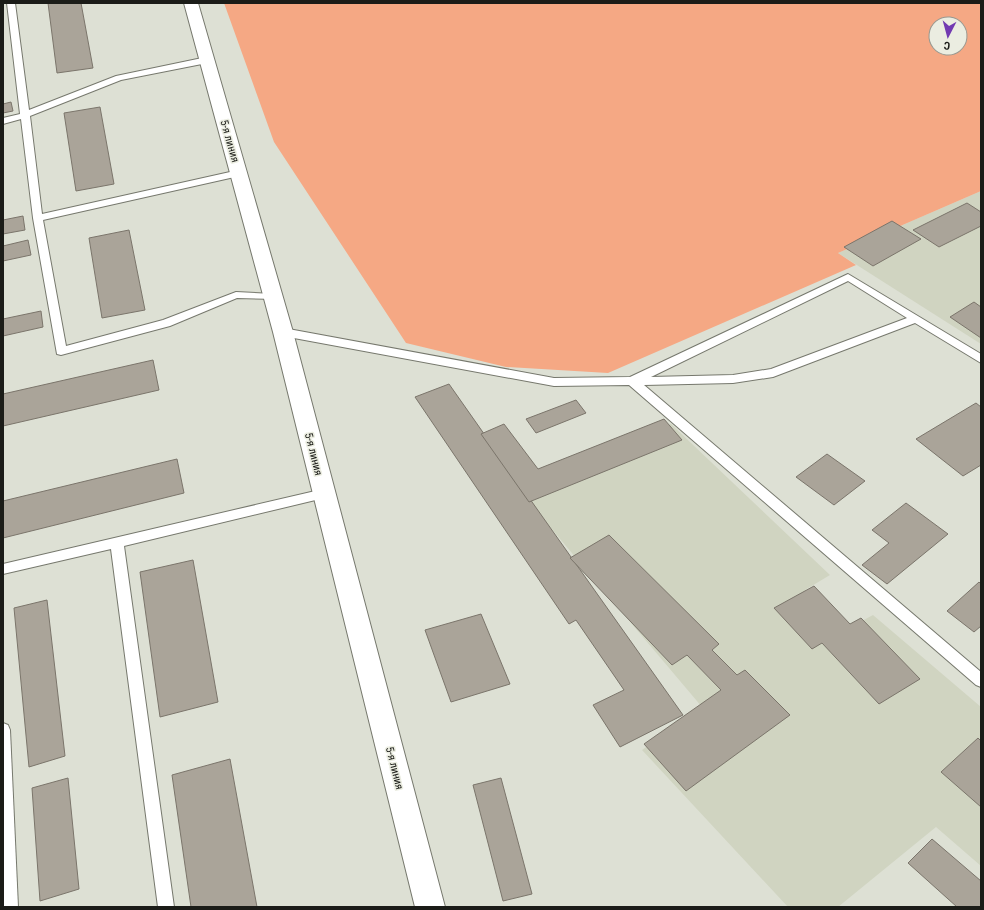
<svg xmlns="http://www.w3.org/2000/svg" width="984" height="910" viewBox="0 0 984 910" font-family="'Roboto Condensed',sans-serif">
<style>
.built{fill:#d0d4c1}
.green{fill:#f5a884;fill-rule:evenodd}
.building{fill:#aaa499;stroke:#7b756b}
.lines{fill:none;stroke-linecap:round;stroke-linejoin:round}
.service-casing{stroke:#76786d;stroke-width:2}
.tertiary-casing{stroke:#76786d;stroke-width:2}
.service{fill:#fff;fill-rule:evenodd}
.tertiary{fill:#fff;fill-rule:evenodd}
.labels{text-anchor:middle;stroke-width:3;stroke-linejoin:round;paint-order:stroke}
.street-label{font-size:11px;fill:#1b1c18;stroke:#ebede1}
</style>
<rect width="100%" height="100%" fill="#dde0d4"/>
<!-- built -->
<g class="built">
<polygon points="981,191 981,344 838,253"/>
<polygon points="671,424 830,575 805,590 847,629 873,615 981,707 981,866 936,827 838,907 788,907 642,750 702,707 517,488"/>
</g>
<!-- green -->
<path class="green" d="M 224,3 L 981,3 L 981,191 L 838,253 L 856,265 L 608,373 L 506,367 L 406,343 L 274,142 ZM 936,24 L 960,24 L 960,48 L 936,48 Z"/>
<!-- building -->
<g class="building">
<polygon points="48,3 81,3 93,68 57,73"/>
<polygon points="11,102 13,111 3,113 3,104"/>
<polygon points="100,107 114,184 76,191 64,113"/>
<polygon points="967,203 981,212 981,226 939,247 913,230"/>
<polygon points="23,216 25,230 3,234 3,220"/>
<polygon points="892,221 921,239 873,266 844,247"/>
<polygon points="129,230 145,310 102,318 89,238"/>
<polygon points="28,240 31,255 3,261 3,246"/>
<polygon points="974,302 981,307 981,338 950,317"/>
<polygon points="41,311 43,327 3,336 3,319"/>
<polygon points="153,360 159,390 3,426 3,394"/>
<polygon points="449,384 520,485 683,715 620,747 593,705 624,690 576,620 569,624 415,397"/>
<polygon points="576,400 586,413 536,433 526,419"/>
<polygon points="976,403 981,407 981,465 963,476 916,439"/>
<polygon points="664,419 682,440 529,502 481,434 504,424 538,469"/>
<polygon points="827,454 865,481 834,505 796,477"/>
<polygon points="177,459 184,493 3,538 3,501"/>
<polygon points="906,503 948,534 887,584 862,565 889,543 872,530"/>
<polygon points="609,535 719,644 712,650 737,675 745,670 790,715 686,791 644,744 721,690 687,655 672,665 570,558"/>
<polygon points="193,560 218,702 160,717 140,572"/>
<polygon points="979,582 981,584 981,626 974,632 947,611"/>
<polygon points="814,586 850,624 861,618 920,679 879,704 822,643 812,649 774,608"/>
<polygon points="47,600 65,756 29,767 14,608"/>
<polygon points="481,614 510,684 451,702 425,630"/>
<polygon points="978,738 981,741 981,807 941,772"/>
<polygon points="230,759 257,907 191,907 172,775"/>
<polygon points="68,778 79,889 40,901 32,788"/>
<polygon points="501,778 532,894 503,901 473,785"/>
<polygon points="932,839 981,881 981,907 957,907 908,863"/>
</g>
<g class="lines">
<defs>
<g id="service">
<polygon points="7,3 15,3 29,110 116,76 207,57 211,60 207,63 121,80 30,116 42,214 239,170 244,173 239,176 43,220 66,346 163,320 236,292 273,294 277,295 278,297 277,299 237,298 170,326 61,355 57,354 33,218 21,119 3,124 3,118 20,114"/>
<path d="M 848,274 L 981,354 L 981,363 L 915,323 L 773,377 L 733,383 L 644,385 L 981,672 L 981,687 L 976,685 L 629,385 L 554,386 L 283,336 L 279,335 L 278,332 L 279,329 L 283,328 L 554,378 L 630,377 ZM 848,281 L 907,318 L 771,369 L 733,375 L 651,377 Z"/>
<polygon points="324,489 328,491 330,494 328,497 124,546 174,907 158,907 111,549 3,574 3,564"/>
<polygon points="3,723 8,725 10,730 18,907 3,907"/>
</g>
<polygon id="tertiary" points="184,3 198,3 293,332 445,907 415,907 273,332"/>
</defs>
<!-- service casing -->
<use href="#service" class="service-casing"/>
<!-- tertiary casing -->
<use href="#tertiary" class="tertiary-casing"/>
<!-- service -->
<use href="#service" class="service"/>
<!-- tertiary -->
<use href="#tertiary" class="tertiary"/>
</g>
<g class="labels">
<!-- street labels -->
<g class="street-label">
<text transform="translate(230 141) rotate(74)" y="4">5-я линия</text>
<text transform="translate(314 454) rotate(76)" y="4">5-я линия</text>
<text transform="translate(395 768) rotate(76)" y="4">5-я линия</text>
</g>
</g>
<!-- border -->
<rect width="984" height="910" fill="none" stroke="#1b1c18" stroke-width="8"/>
<!-- north arrow -->
<g transform="translate(948 36) rotate(186)"><circle r="19" fill="#ebede1" stroke="#989991"/>
<path d="M0-3L7 15L0 10L-7 15Z" fill="#723ab1"/>
<text y="-6" font-size="11" font-weight="bold" text-anchor="middle" fill="#1b1c18">С</text>
</g>
</svg>
